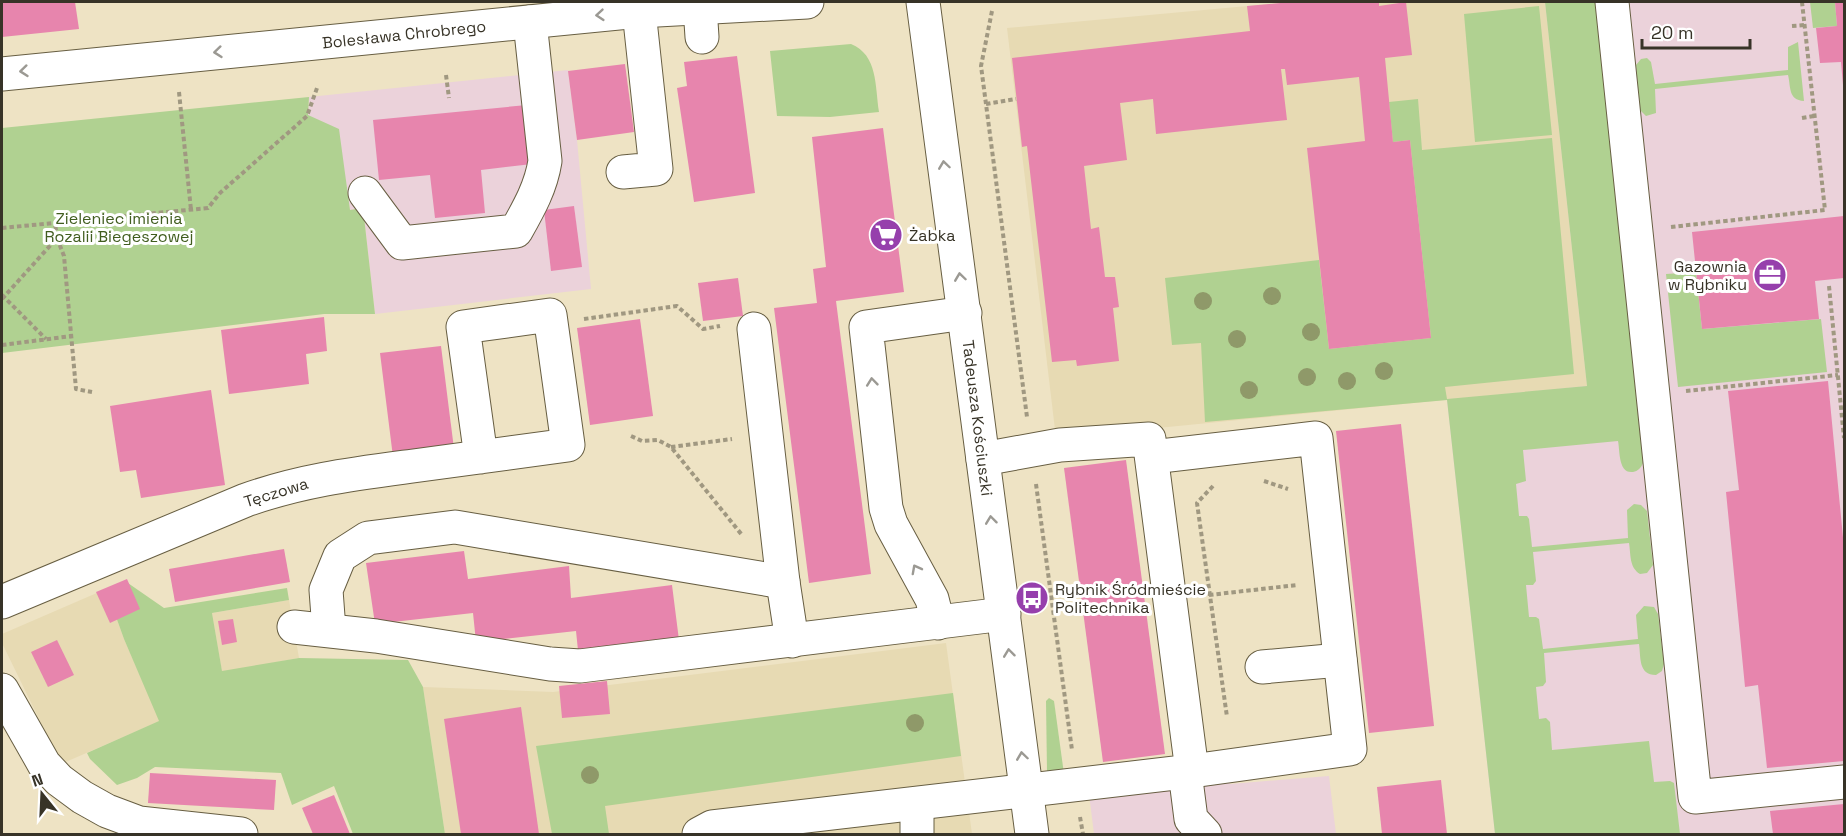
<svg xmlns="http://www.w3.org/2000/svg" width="1846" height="836" viewBox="0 0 1846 836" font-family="'Space Grotesk',sans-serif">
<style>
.commercial{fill:#ebd2da}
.built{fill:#e7dab3}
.green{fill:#b0d191}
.building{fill:#e785ad}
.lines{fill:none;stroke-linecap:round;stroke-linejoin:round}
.minor-casing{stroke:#675e42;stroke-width:35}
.path{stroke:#a09881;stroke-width:4;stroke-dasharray:4.5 3;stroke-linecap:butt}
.minor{stroke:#fff;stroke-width:33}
.tree{fill:#8f9969}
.oneway{stroke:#9b9993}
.labels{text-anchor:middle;stroke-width:6;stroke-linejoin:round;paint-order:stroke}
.street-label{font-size:16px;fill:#373327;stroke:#fff}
.park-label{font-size:16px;fill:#415d1f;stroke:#fff}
.poi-label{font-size:16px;fill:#373327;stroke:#fff;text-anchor:start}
</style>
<rect width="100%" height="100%" fill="#eee3c4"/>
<!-- commercial -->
<g class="commercial">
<polygon points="1545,2 1844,2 1844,834 1495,834 1447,400 1587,385"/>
<polygon points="568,70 577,140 591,289 375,314 363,208 350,210 346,184 308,115 309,97"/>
<polygon points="1329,776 1336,834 1094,834 1089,794 1229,777 1230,784"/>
</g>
<!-- built -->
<g class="built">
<polygon points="1291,2 1545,2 1587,386 1056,438 1007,28"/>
<polygon points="106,589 124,639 160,721 61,764 2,643 2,634"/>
<polygon points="289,600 299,658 222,672 212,613"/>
<polygon points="946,643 972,834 445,834 423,687 553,692"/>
</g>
<!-- green -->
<g class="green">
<path d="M 1545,2 L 1597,2 L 1643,463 C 1641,468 1638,471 1633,472 C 1618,474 1620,450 1618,441 L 1523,450 L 1526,481 L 1516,484 L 1519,516 L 1527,516 L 1529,519 L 1532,547 L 1628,538 L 1627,510 L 1634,504 L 1641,505 L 1647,511 L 1653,565 L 1647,573 L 1640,574 C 1629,567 1631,555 1629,543 L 1533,552 L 1536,581 L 1533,585 L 1526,585 L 1529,617 L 1536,617 L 1539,619 L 1543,649 L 1638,639 L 1636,615 L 1644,606 L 1654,607 L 1658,614 L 1664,664 L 1662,671 L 1656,675 C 1638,675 1641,657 1639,644 L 1544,653 L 1546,682 L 1543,686 L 1536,687 L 1539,719 L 1546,718 L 1550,722 L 1552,750 L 1649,741 L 1654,782 L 1670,781 L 1674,783 L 1680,834 L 1495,834 L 1447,400 L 1205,422 L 1201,343 L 1172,345 L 1165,278 L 1319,260 L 1329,349 L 1431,338 L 1410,140 L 1393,142 L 1389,102 L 1418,99 L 1422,150 L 1552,138 L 1574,374 L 1445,387 L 1447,399 L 1587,386 Z"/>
<polygon points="1810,2 1835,2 1837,26 1813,28"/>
<polygon points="1539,6 1552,135 1475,142 1464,14"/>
<path d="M 1798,42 L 1804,101 C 1788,100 1791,87 1788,75 L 1655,89 L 1656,113 L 1646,116 L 1640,110 L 1636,65 L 1641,59 L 1647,58 L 1651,62 L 1655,84 L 1788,70 L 1788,47 Z"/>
<path d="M 851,44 C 878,55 875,86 879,112 L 830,117 L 777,116 L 770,51 Z"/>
<polygon points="309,97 308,115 339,129 350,210 363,208 375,314 324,314 2,353 2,128"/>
<polygon points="1696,272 1702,329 1821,319 1827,372 1678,387 1666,274"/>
<polygon points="125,581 164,608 287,588 289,600 212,613 222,671 299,658 408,660 423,687 445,834 353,834 334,786 292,805 281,773 155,767 137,778 117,785 90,759 87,753 159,721 124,639 106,589"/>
<polygon points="953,693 961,756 605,806 609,834 552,834 536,746"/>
<polygon points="1049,698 1054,701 1064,774 1047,771 1046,701"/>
</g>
<!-- building -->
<g class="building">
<polygon points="2,2 75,2 79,29 2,37"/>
<polygon points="1291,2 1379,2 1379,6 1406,2 1412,55 1385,58 1393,142 1410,140 1431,338 1329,349 1307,148 1365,141 1359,77 1287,85 1285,69 1281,69 1287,120 1156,134 1153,99 1120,103 1127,160 1084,166 1091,229 1099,227 1105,277 1115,277 1119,307 1113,308 1119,361 1077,366 1076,360 1052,362 1027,146 1022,147 1012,58 1250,31 1247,6"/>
<polygon points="1835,2 1844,2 1844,85 1843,85 1841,62 1820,63 1816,28 1837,26"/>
<polygon points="737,56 755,193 694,202 677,88 687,86 684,62"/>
<polygon points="625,64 634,132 577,140 568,71"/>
<polygon points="527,105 532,164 481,170 485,213 435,218 430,175 379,180 373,120"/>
<polygon points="883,128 904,292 836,301 871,574 809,583 774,308 817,303 813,269 826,267 812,137"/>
<polygon points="574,206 582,267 551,271 544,210"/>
<polygon points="1844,216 1844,278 1815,281 1819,319 1702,329 1692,232"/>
<polygon points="738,278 743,316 703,321 698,283"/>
<polygon points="324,317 327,351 306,354 309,384 229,394 221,330"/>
<polygon points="640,319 653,416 590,425 577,328"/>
<polygon points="441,346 454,449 393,457 380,353"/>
<polygon points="1828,381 1844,548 1844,761 1767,768 1758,685 1745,687 1726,492 1739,490 1728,391"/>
<polygon points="211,390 225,485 141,498 136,470 120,472 110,406"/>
<polygon points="1401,424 1434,726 1369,733 1336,431"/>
<polygon points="1126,460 1165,754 1103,762 1064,468"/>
<polygon points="284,549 290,582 175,602 169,569"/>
<polygon points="464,551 468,579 569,566 571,598 672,585 680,648 579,660 576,631 476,642 473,613 375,624 366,563"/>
<polygon points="127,579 140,609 110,623 96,592"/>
<polygon points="233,619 237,642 222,645 218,621"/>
<polygon points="57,640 74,675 48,687 31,652"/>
<polygon points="607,681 610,714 562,718 559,686"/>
<polygon points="521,707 539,834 461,834 444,719"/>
<polygon points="150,773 276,780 274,810 148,803"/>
<polygon points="1441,780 1447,834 1382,834 1377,787"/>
<polygon points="334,795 350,834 313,834 302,808"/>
<polygon points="1844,804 1844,834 1773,834 1770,811"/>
</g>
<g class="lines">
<defs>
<g id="minor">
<polyline points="923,2 1032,834"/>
<polyline points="1612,2 1695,797 1844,782"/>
<polyline points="700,7 702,37"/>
<polyline points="2,74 639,11 807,2"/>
<polyline points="623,172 656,169 639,11"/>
<path d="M 365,193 L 402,243 L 516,231 C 529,208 541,187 545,161 L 530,22"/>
<polyline points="754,329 783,582 792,641"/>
<polyline points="1152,457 1316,438 1350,749 1192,771"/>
<path d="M 2,602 L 246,500 C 303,480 353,474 413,466 C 464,459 516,452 568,445 L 550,315 L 463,327 L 481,457"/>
<polyline points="938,623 932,599 891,524 886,508 866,327 965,313"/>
<polyline points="294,627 376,636 550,664 580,666 1004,614"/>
<polyline points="329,630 326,590 340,556 368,538 455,527 783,582"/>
<polyline points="1262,667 1340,660"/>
<polyline points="2,690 44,764 59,780 82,797 107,811 139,823 241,834"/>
<polyline points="1185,772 1191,819 1205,834"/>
<polyline points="917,804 917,834"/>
<polyline points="699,834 712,827 1192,771 1149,439 1060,445 983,459"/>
</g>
</defs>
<!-- minor casing -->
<use href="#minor" class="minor-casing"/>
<!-- path -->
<g class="path">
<polyline points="992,11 981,66 1027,417"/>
<polyline points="1792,26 1805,25"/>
<polyline points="446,75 449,98"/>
<polyline points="179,92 191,210"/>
<polyline points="986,104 1016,99"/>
<polyline points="1802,118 1814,116"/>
<polyline points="1671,227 1825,210 1802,2"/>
<polyline points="2,228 208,208 220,193 307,116 317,88"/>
<polyline points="57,238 64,256 76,389 92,392"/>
<polyline points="1829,286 1844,438"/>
<polyline points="2,295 46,339"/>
<polyline points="2,299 57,238 55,223"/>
<polyline points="584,319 677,306 703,329 720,326"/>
<polyline points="2,345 72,336"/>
<polyline points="1686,391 1838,375"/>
<polyline points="631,436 642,441 658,440 671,447 742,535"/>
<polyline points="671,447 732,439"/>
<polyline points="1264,481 1288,489"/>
<polyline points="1036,484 1072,750"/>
<polyline points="1213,486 1197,503 1227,717"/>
<polyline points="1209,595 1297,585"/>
<polyline points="1080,817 1083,834"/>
</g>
<!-- minor -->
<use href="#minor" class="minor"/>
</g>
<!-- trees -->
<g class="tree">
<circle cx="1272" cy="296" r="9"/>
<circle cx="1203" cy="301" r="9"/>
<circle cx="1311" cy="332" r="9"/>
<circle cx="1237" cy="339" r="9"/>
<circle cx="1384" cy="371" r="9"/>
<circle cx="1307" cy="377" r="9"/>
<circle cx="1347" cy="381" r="9"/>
<circle cx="1249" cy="390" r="9"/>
<circle cx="915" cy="723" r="9"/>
<circle cx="590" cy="775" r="9"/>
</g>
<!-- one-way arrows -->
<defs><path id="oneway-chevron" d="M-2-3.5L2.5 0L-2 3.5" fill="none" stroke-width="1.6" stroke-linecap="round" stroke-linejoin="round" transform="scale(1.5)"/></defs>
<g class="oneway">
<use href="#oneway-chevron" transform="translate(600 15) rotate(175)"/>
<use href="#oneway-chevron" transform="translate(218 52) rotate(174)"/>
<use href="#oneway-chevron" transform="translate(24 71) rotate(174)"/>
<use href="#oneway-chevron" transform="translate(944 165) rotate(-98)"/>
<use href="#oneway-chevron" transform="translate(960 277) rotate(-98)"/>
<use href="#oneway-chevron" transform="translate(872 382) rotate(-96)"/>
<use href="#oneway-chevron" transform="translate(991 520) rotate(-97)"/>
<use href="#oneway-chevron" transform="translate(916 569) rotate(-118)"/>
<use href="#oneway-chevron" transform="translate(1009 653) rotate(-97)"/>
<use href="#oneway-chevron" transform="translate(1022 756) rotate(-98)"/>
</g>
<!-- icons -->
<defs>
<symbol id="supermarket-disc" viewBox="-11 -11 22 22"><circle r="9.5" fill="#963fac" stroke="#fff"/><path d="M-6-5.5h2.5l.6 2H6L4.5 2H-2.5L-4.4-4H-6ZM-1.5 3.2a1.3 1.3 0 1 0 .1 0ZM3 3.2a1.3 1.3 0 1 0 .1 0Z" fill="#fff"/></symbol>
<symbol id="office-disc" viewBox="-11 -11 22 22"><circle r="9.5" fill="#963fac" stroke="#fff"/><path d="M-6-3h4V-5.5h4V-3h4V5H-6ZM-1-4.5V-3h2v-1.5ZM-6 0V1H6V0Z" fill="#fff"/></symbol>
<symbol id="bus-disc" viewBox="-11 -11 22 22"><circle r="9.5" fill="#963fac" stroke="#fff"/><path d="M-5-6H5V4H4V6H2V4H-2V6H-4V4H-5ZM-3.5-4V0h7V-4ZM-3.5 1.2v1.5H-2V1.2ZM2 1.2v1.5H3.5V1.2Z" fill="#fff"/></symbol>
</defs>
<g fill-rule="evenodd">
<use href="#supermarket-disc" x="867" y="216" width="38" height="38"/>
<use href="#office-disc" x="1751" y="256" width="38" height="38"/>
<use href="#bus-disc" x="1013" y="579" width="38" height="38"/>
</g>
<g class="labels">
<!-- street labels -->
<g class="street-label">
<text transform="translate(404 34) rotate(-6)" y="6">Bolesława Chrobrego</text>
<text transform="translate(978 418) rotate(83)" y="6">Tadeusza Kościuszki</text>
<text transform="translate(276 492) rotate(-17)" y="6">Tęczowa</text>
</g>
<!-- park labels -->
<g class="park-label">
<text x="119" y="224">Zieleniec imienia<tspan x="119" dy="18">Rozalii Biegeszowej</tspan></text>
</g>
<!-- poi labels -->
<g class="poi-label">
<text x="909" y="241">Żabka</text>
<text x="1747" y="272" text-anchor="end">Gazownia<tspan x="1747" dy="18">w Rybniku</tspan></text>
<text x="1055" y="595">Rybnik Śródmieście<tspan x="1055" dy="18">Politechnika</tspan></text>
</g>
</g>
<!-- border -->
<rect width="1846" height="836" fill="none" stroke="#373327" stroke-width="6"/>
<!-- north arrow -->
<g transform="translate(42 794) rotate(342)" stroke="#ffffff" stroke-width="4.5" paint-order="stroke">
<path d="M0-4.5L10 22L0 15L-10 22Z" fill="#373327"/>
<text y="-9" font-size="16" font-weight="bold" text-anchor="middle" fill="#373327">N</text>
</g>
<!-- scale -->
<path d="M1642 39v9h108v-9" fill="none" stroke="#373327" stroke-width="3"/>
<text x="1651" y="39" font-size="18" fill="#373327" stroke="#ffffff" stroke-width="4.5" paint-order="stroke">20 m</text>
</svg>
